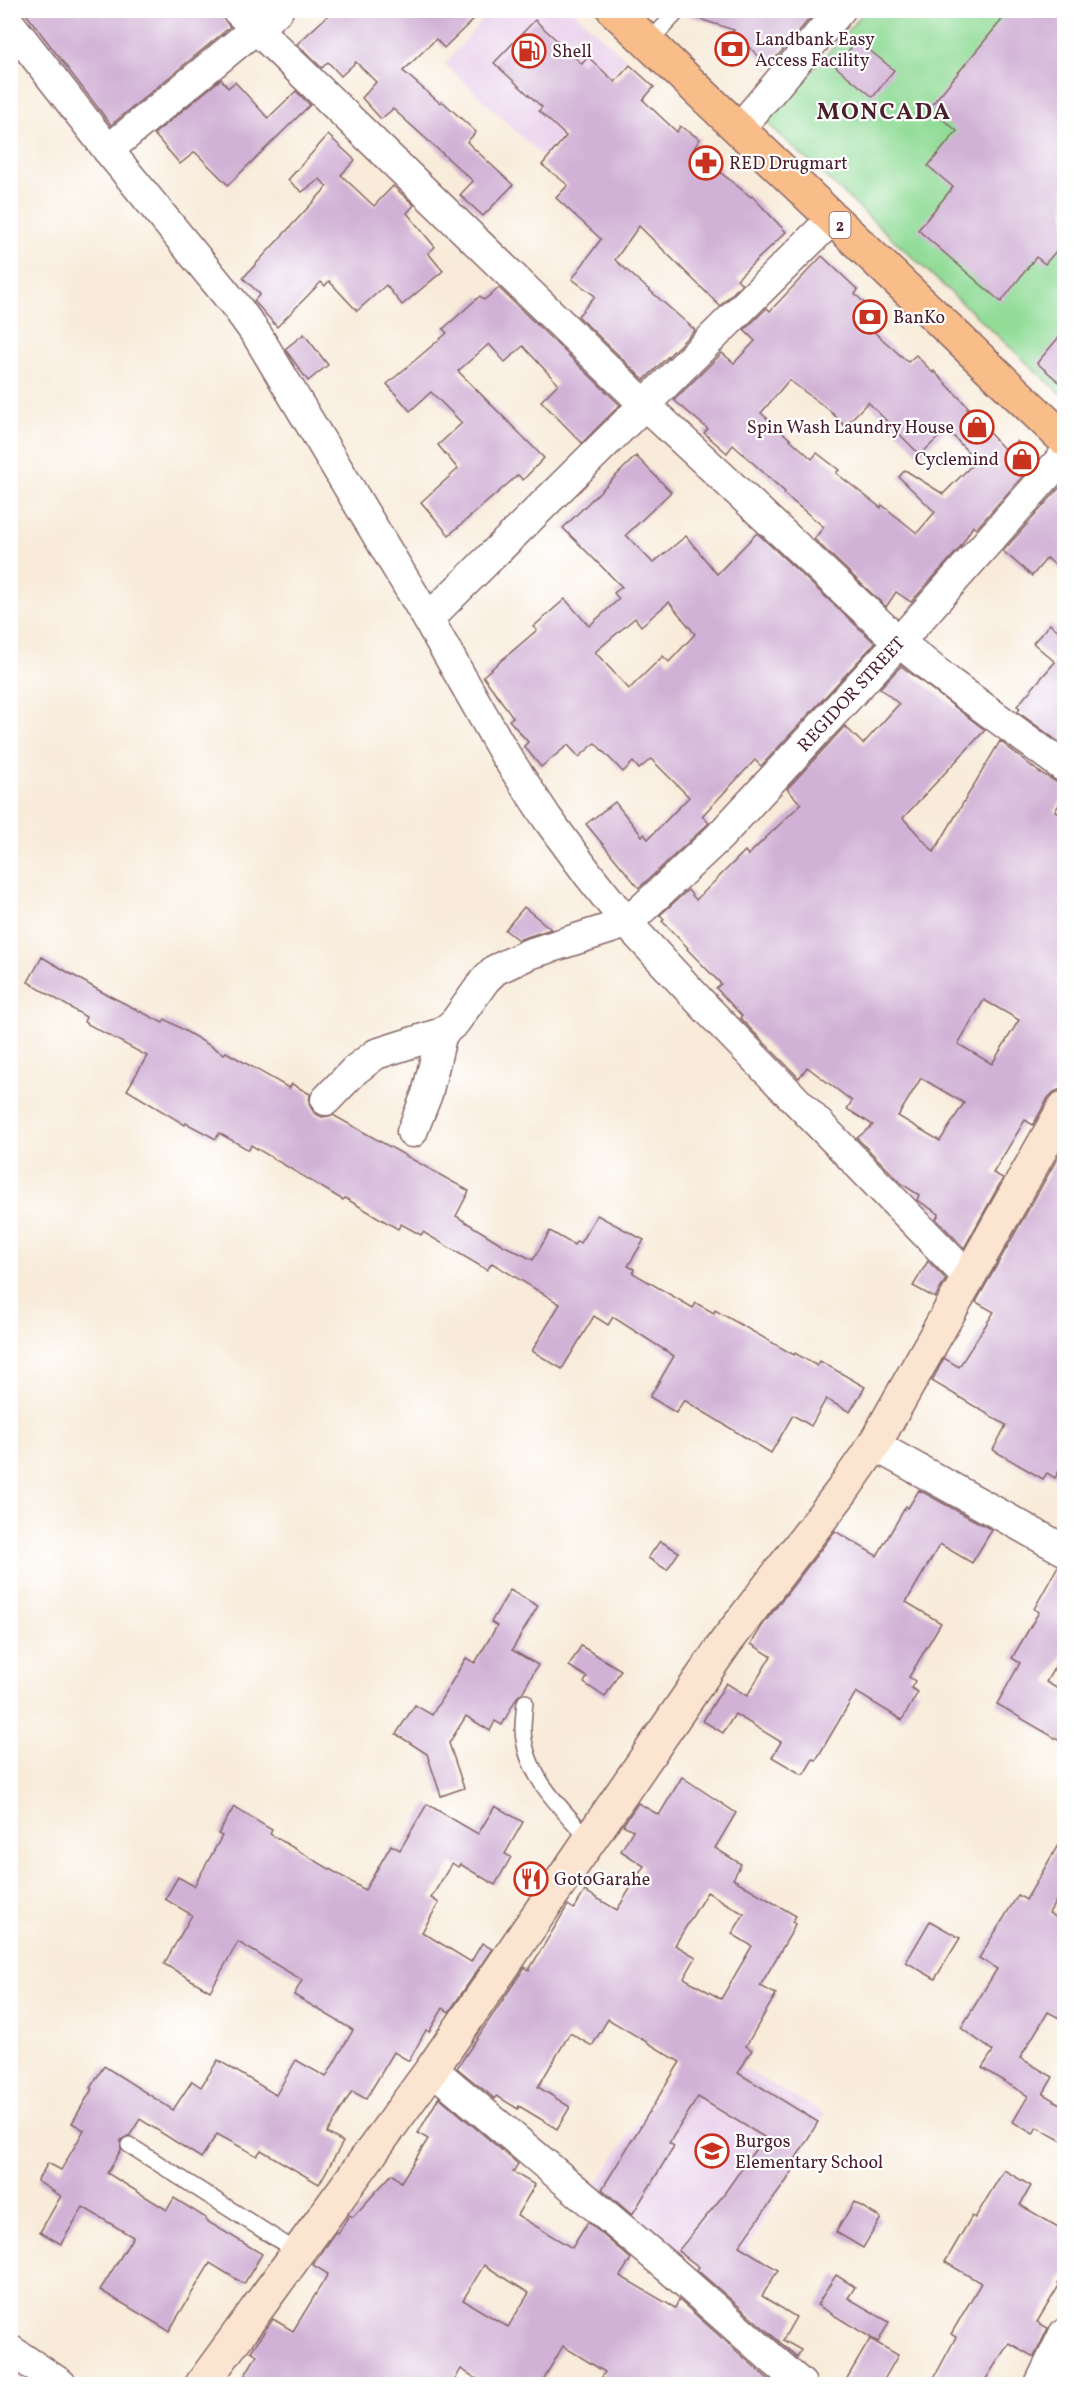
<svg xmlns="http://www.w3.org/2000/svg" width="1075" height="2395" viewBox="0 0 1075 2395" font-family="Vollkorn,serif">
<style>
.built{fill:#ead1ec}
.green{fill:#92dc98;stroke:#6e7e62;stroke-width:1.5}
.building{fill:#d1b2d6;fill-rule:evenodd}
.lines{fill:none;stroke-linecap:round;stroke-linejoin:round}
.lane-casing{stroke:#876668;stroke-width:18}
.street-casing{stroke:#876668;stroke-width:33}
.secondary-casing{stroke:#876668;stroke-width:36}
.highway-casing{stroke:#876668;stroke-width:36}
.lane{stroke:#fff;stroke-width:15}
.street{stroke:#fff;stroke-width:30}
.secondary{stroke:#fce5d0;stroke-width:33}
.highway{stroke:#f8bd89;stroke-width:33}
.labels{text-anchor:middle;stroke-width:4.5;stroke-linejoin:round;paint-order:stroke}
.shield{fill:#fff;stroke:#80626b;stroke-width:1.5}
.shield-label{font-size:16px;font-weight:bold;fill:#4a1f2b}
.poi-label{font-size:18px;fill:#4a1f2b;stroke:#fff;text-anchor:start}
.street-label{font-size:18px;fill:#4a1f2b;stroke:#fff}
.district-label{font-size:24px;font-weight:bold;letter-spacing:1.5px;fill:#4a1f2b;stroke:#fff}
</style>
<rect width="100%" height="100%" fill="#fff"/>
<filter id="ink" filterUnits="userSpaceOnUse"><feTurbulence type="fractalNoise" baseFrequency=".0167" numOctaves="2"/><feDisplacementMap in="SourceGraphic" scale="12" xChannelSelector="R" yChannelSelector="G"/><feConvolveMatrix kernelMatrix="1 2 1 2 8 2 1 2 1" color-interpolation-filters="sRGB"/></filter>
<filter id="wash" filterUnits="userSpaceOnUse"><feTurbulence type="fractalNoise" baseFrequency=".008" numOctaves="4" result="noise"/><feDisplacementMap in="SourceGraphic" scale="24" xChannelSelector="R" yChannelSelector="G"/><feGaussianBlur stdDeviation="1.35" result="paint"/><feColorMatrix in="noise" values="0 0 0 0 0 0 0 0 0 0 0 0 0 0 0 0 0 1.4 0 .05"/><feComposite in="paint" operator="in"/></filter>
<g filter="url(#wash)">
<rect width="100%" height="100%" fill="#f8ebd9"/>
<!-- built -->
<g class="built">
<polygon points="491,10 573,11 626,59 543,157 445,64"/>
<polygon points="692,2041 825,2114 725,2286 595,2187"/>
</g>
<!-- green -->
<polygon class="green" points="865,11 1064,11 1064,397 766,122"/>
<g id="blocks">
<!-- building -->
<g class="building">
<polygon points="23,10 220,10 221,15 230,27 111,125"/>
<polygon points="334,10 483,10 444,48 436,39 403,71 440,103 442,101 476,132 467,142 513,185 483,216 460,195 473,181 393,109 381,119 362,98 376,82 356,62 341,76 328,62 322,68 297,44"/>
<polygon points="689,10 817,10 769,66 749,47 735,63 718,47 734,30 687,15"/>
<polygon points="1010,10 1065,10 1065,241 1045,264 1036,257 1001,302 918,230 953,187 928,166 957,131 929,108"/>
<polygon points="535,20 582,64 588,57 615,82 630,65 654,87 643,100 677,132 680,126 700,139 693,150 722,169 720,172 751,197 752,196 786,232 737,279 742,284 720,306 639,226 615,260 695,330 644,380 578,316 595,296 572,279 601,239 556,198 568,185 542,165 566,136 539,111 542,107 494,63"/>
<polygon points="857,40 894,70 873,97 836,67"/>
<polygon points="221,79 228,88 235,82 268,118 296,91 310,105 228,185 195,152 180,164 154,134"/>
<polygon points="328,135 355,160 341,175 374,206 393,186 414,205 407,213 435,247 428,253 443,271 402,305 386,285 357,311 329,281 325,286 321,282 277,327 254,301 260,294 243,278 327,187 320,179 302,192 288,180"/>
<path d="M 822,256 L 858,290 L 855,294 L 883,321 L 873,331 L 908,362 L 916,355 L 933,373 L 934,371 L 969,408 L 967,409 L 1006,451 L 1017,441 L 1036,461 L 976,529 L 973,526 L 959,549 L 911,602 L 896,592 L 886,607 L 814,539 L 824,527 L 784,494 L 785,492 L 733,445 L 727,453 L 704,433 L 708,429 L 674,400 L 722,353 L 734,363 L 755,341 L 744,330 L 767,308 L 770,311 ZM 789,380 L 829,410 L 845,426 L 868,402 L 920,455 L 947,429 L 976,461 L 943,494 L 905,470 L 899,477 L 935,512 L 917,533 L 882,505 L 881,508 L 836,473 L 839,470 L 817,453 L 812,459 L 761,413 Z"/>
<polygon points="499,288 620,405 582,443 541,401 558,384 523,346 505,362 489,344 458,371 544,458 523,480 518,475 449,535 421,502 458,469 438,445 462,423 431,392 410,411 387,384 447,333 443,329 480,296 484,300"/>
<polygon points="1065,330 1065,387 1037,363"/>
<polygon points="304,334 328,365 308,381 285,349"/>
<path d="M 636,456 L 671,492 L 626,535 L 653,563 L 686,536 L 717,574 L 757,533 L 875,643 L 761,766 L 755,760 L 702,816 L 709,823 L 639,888 L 586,824 L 615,802 L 642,836 L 644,834 L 648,839 L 689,797 L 651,759 L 639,769 L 633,762 L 623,772 L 595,743 L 579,757 L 568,745 L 541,767 L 524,746 L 528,742 L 509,720 L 513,717 L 483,676 L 537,630 L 533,627 L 565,599 L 589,626 L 619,599 L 614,593 L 622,587 L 563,528 ZM 669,602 L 695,634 L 669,662 L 663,656 L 629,689 L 595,652 L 635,618 L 641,626 Z"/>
<polygon points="1061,486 1065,489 1065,573 1047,558 1032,576 1003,551"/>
<polygon points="1050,624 1065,636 1063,745 1018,712 1020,708 1017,706 1055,662 1033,643"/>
<path d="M 901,666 L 985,730 L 903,818 L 934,852 L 1000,741 L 1039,772 L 1065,787 L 1065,795 L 1055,811 L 1065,817 L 1065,1087 L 1054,1092 L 1048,1098 L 1033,1125 L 1025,1120 L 993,1173 L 1003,1178 L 964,1248 L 936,1219 L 939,1214 L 917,1200 L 919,1195 L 902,1184 L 857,1138 L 873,1125 L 847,1109 L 852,1101 L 807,1067 L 799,1078 L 740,1018 L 742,1016 L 716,988 L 721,984 L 687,949 L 688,948 L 662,921 L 664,919 L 660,915 L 688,890 L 696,900 L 745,851 L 748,855 L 801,804 L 787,789 L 845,726 L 863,744 L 899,704 L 880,688 ZM 984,1000 L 1019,1020 L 992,1064 L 958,1044 ZM 921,1078 L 964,1103 L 940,1141 L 898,1116 Z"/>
<polygon points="524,907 551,929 518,940 505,930"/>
<polygon points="42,957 100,991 163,1023 165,1019 224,1054 226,1052 289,1088 292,1084 310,1094 309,1104 314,1113 322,1117 333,1115 469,1191 456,1216 503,1245 533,1260 550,1231 574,1245 577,1241 580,1243 597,1215 644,1240 628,1266 634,1269 633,1273 693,1308 696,1303 714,1313 715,1310 794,1355 795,1353 817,1366 820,1361 865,1387 850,1412 826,1399 811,1426 793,1415 771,1453 684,1400 676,1413 650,1397 674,1356 613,1317 608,1325 594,1316 562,1369 532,1351 560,1304 492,1263 487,1270 423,1232 421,1235 401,1224 398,1229 345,1198 343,1200 251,1145 249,1150 219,1133 216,1139 186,1123 185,1125 127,1090 147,1056 84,1022 86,1017 28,982"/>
<polygon points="1065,1145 1065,1461 1055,1478 1047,1473 1043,1479 993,1450 1006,1425 932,1381 944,1358 959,1367 994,1312 976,1302"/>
<polygon points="928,1261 946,1279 935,1298 913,1286"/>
<polygon points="919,1490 992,1530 972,1563 940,1544 906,1602 941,1623 909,1677 915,1681 911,1688 918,1692 902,1720 856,1692 816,1760 813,1759 804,1774 801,1774 772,1757 781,1742 735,1714 723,1733 703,1721 726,1683 747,1696 771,1656 751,1644 762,1626 835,1531 877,1556 906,1506 908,1508"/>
<polygon points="660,1541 679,1552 667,1570 648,1558"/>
<polygon points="1058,1566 1065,1567 1065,1650 1046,1682 1065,1693 1065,1744 997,1704 1020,1663 1012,1658 1039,1612 1034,1609"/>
<polygon points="510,1590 538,1606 512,1650 538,1665 522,1693 517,1697 502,1725 495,1721 490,1731 466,1716 449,1743 464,1788 441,1796 427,1754 396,1734 415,1705 432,1715 466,1658 475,1663 497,1626 491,1622"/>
<polygon points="581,1646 621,1670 605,1697 584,1683 587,1677 569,1666"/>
<path d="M 682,1777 L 736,1813 L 715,1848 L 741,1864 L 733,1879 L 796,1916 L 792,1922 L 795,1924 L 790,1935 L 760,1986 L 776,1994 L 746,2046 L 752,2050 L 738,2073 L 818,2122 L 796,2158 L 799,2160 L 787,2180 L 739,2246 L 778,2270 L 762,2296 L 796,2317 L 783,2340 L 801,2350 L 797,2357 L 697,2270 L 699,2267 L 678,2251 L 721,2198 L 764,2137 L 698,2097 L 669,2143 L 674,2146 L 632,2215 L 602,2189 L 680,2062 L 608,2019 L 592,2046 L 570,2033 L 538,2087 L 570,2107 L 557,2129 L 519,2106 L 518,2109 L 497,2096 L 495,2099 L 457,2068 L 525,1967 L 529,1970 L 568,1905 L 574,1909 L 585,1891 L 617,1910 L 644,1866 L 621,1851 L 633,1830 L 623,1825 L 638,1803 L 659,1815 ZM 707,1892 L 744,1914 L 732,1934 L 752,1946 L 721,1999 L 684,1978 L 696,1957 L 675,1945 Z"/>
<polygon points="427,1804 478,1834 495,1806 523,1822 505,1854 511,1857 495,1885 460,1864 458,1867 452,1863 431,1898 439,1903 422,1932 471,1962 482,1943 492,1949 449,2012 443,2008 429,2032 426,2030 409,2061 394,2052 366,2099 352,2091 327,2133 343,2142 319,2184 261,2150 257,2156 217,2134 201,2158 140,2119 130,2135 121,2140 121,2150 107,2173 167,2210 174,2198 206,2218 205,2220 262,2254 244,2284 210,2263 169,2331 100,2290 133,2237 83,2207 61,2244 40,2232 61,2196 37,2181 48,2163 61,2170 84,2130 72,2123 92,2089 90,2088 104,2066 173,2110 192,2081 201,2087 218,2060 276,2095 296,2060 326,2077 353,2030 294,1995 302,1980 238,1942 210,1991 164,1964 192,1915 165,1899 178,1877 194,1886 222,1836 218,1834 234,1807 272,1830 270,1834 365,1890 391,1845 400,1850"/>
<polygon points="1065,1833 1065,1886 1049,1913 1065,1923 1065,2021 1048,2012 1020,2058 1053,2077 1043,2094 1065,2107 1065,2143 1037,2127 1033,2134 1013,2122 1028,2096 982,2068 993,2051 961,2028 997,1969 979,1958 1018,1895 1026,1900"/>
<polygon points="930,1921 960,1938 935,1979 906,1962"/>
<path d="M 439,2097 L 518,2164 L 513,2172 L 535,2185 L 517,2215 L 572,2248 L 588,2222 L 631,2259 L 620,2276 L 675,2308 L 679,2300 L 775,2385 L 597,2385 L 605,2372 L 563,2346 L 540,2385 L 487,2385 L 461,2369 L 452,2385 L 239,2385 L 257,2355 L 251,2351 L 273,2319 L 293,2331 L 328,2274 L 313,2265 L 336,2232 L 338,2234 L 349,2215 L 353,2217 L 392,2174 L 401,2182 L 428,2139 L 418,2133 ZM 484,2265 L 529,2293 L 508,2327 L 463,2300 Z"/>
<polygon points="1004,2170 1031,2186 1020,2205 1065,2231 1065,2272 1058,2283 1060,2284 1037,2322 1048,2328 1034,2357 1009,2343 982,2385 930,2385 956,2337 951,2334 981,2283 945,2262 972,2216 975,2218"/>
<polygon points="854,2202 881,2218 863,2248 836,2232"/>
<polygon points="836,2275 855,2287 848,2298 889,2322 878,2342 817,2305"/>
<polygon points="870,2339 898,2355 881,2385 843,2385"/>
</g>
</g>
</g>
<g filter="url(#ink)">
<use href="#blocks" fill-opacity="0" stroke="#876668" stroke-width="1.5"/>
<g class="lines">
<defs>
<g id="lane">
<polyline points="648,43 679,10"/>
<path d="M 525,1702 C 524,1711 523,1721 523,1730 C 525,1775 561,1808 589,1839"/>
<polyline points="129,2145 299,2253"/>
</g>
<g id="street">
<polyline points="237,10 644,404 899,642 950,683 1064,767"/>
<polyline points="10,24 108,150 278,10"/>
<polyline points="738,130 840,10"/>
<polyline points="108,150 236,306 257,335 428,619 506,756 547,818 588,874 627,923 707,1009 968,1277"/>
<polyline points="428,619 833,218"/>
<path id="s1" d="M 326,1100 L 355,1070 L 376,1054 L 442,1033 L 455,1022 L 485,980 L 495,970 L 529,954 L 627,923 L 719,837 L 899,642 L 1064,456"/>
<polyline points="412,1132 427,1094 442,1033"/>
<polyline points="874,1445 1064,1550"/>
<polyline points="432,2069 671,2270 801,2384"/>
<polyline points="10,2350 61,2384"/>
<polyline points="1040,2384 1064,2334"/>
</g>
<polyline id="secondary" points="202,2384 432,2069 726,1642 842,1491 874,1445 1064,1108"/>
<polyline id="highway" points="614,10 1064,439"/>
</defs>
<!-- lane casing -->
<use href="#lane" class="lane-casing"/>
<!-- street casing -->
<use href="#street" class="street-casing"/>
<!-- secondary casing -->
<use href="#secondary" class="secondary-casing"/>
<!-- highway casing -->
<use href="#highway" class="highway-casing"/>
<!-- lane -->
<use href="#lane" class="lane"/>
<!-- street -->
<use href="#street" class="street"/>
<!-- secondary -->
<use href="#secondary" class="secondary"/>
<!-- highway -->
<use href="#highway" class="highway"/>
</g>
</g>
<!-- icons -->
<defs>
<symbol id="bank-ring" viewBox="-11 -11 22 22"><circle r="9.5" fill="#fff" stroke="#c8321e" stroke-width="1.5"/><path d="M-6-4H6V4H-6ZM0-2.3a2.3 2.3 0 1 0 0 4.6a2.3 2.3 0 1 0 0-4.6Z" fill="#c8321e"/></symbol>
<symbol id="fuel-ring" viewBox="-11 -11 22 22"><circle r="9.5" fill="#fff" stroke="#c8321e" stroke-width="1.5"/><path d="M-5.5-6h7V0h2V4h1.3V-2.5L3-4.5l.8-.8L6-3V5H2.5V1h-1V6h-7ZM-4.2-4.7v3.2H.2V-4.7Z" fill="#c8321e"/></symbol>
<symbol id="pharmacy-ring" viewBox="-11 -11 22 22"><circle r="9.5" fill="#fff" stroke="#c8321e" stroke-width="1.5"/><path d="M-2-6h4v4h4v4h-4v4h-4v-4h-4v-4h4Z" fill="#c8321e"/></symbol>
<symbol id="shop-ring" viewBox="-11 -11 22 22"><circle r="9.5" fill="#fff" stroke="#c8321e" stroke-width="1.5"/><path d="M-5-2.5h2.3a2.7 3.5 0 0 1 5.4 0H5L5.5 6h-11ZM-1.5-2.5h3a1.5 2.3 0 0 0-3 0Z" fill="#c8321e"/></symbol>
<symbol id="restaurant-ring" viewBox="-11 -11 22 22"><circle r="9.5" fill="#fff" stroke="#c8321e" stroke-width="1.5"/><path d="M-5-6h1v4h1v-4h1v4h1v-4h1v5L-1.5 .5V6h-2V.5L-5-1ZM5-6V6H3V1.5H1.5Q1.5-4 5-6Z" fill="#c8321e"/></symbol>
<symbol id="school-ring" viewBox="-11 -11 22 22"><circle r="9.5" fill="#fff" stroke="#c8321e" stroke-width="1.5"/><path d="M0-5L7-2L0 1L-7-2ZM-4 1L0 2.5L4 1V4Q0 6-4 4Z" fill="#c8321e"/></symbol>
</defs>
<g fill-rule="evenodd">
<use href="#bank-ring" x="713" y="30" width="38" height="38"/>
<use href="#fuel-ring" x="510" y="32" width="38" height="38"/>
<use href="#pharmacy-ring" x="687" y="144" width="38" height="38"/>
<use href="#bank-ring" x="851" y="298" width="38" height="38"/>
<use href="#shop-ring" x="958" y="408" width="38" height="38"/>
<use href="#shop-ring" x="1003" y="440" width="38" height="38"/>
<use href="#restaurant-ring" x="512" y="1860" width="38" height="38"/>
<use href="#school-ring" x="693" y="2132" width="38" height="38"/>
</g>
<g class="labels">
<!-- shield labels -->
<rect class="shield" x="829.5" y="212" width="21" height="26" rx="4.5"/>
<g class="shield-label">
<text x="840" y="231">2</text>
</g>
<!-- poi labels -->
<g class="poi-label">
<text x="755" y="45">Landbank Easy<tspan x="755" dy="21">Access Facility</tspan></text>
<text x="552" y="57">Shell</text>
<text x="729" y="169">RED Drugmart</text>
<text x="893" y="323">BanKo</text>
<text x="954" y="433" text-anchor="end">Spin Wash Laundry House</text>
<text x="999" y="465" text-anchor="end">Cyclemind</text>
<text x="554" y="1885">GotoGarahe</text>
<text x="735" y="2147">Burgos<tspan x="735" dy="21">Elementary School</tspan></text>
</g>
<!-- street labels -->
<g class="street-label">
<text dy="6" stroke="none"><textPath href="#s1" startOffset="681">REGIDOR STREET</textPath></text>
</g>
<!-- district labels -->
<g class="district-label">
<text x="884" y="119">MONCADA</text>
</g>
</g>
<!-- margin -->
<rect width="1075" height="2395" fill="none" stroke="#fff" stroke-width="36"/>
</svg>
